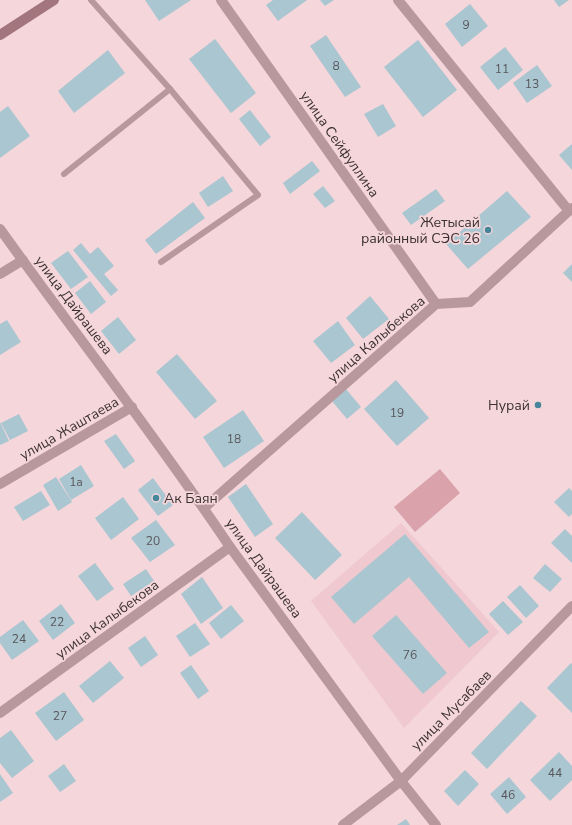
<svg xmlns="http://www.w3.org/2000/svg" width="572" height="825" viewBox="0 0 572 825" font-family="'Nunito Sans',sans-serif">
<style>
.built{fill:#efc9cf}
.green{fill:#daa3ac}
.building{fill:#aac6d0}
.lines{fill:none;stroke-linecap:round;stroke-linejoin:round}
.service{stroke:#b8989d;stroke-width:6}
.minor{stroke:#b8989d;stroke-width:10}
.secondary{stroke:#a3757d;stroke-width:10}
.poi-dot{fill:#46869a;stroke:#f4d6db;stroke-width:1.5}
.labels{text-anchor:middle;stroke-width:3.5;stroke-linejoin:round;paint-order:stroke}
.number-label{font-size:12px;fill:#58565a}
.street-label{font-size:14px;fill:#3c3132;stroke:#f4d6db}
.poi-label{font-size:14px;fill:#3c3132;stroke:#f4d6db;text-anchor:end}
</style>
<rect width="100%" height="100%" fill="#f4d6db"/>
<!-- built -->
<polygon class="built" points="401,523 499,632 404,728 311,601"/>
<!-- green -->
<polygon class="green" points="440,469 460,493 415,532 394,507"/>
<!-- building -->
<g class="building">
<polygon points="145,0 191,0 159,21"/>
<polygon points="273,0 307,0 278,21 266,5"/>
<polygon points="320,0 334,0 325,6"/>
<polygon points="554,0 569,0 559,7"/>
<polygon points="470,4 488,26 462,47 445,24"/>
<polygon points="326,35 361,87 345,97 310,46"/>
<polygon points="215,39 256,93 231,113 189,59"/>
<polygon points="418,40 457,90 423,117 384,67"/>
<polygon points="505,47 523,70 498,90 480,67"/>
<polygon points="108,50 125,73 74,113 58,91"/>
<polygon points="537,65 552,86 527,103 513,83"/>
<polygon points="383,104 396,126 378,137 364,114"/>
<polygon points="8,106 30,136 0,158 0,112"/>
<polygon points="250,110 271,137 260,146 239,119"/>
<polygon points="572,144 572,170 559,155"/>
<polygon points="312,161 320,171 290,194 283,183"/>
<polygon points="223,176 233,191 208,207 199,193"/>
<polygon points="323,186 335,201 325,208 313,194"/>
<polygon points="436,189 445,201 411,225 402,213"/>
<polygon points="507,191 531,217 468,269 446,244"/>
<polygon points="193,202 205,218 156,254 145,240"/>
<polygon points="81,243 90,254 98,247 114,266 104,274 118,290 111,296 73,250"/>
<polygon points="68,251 88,277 71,289 51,263"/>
<polygon points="572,264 572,282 563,273"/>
<polygon points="90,281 106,302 91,314 75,293"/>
<polygon points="370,296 389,319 363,339 346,318"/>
<polygon points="118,317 136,340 119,354 101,331"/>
<polygon points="7,320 21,342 0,355 0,324"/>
<polygon points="338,321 355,345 331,363 313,341"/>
<polygon points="177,354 217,401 195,419 156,372"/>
<polygon points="396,380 429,418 397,446 364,409"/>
<polygon points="346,389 361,407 347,419 332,401"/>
<polygon points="243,410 264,441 224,468 203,437"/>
<polygon points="19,414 28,431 10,440 1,423"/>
<polygon points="0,422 9,441 0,445"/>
<polygon points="116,434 135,461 124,469 104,441"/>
<polygon points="81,465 94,486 71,500 59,479"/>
<polygon points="56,477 72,502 58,511 43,485"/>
<polygon points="153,478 173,505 158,516 138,490"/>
<polygon points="246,484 273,524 255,537 228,497"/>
<polygon points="569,488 572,491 572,514 569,517 554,502"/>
<polygon points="41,491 50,505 23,521 14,507"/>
<polygon points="123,497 139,519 111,540 95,518"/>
<polygon points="302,512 342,555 315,580 275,538"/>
<polygon points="156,520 175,545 150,562 131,538"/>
<polygon points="565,529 572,536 572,563 551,543"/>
<polygon points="405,534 489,632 469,648 409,577 354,624 331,597"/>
<polygon points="95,563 114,589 97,601 78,576"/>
<polygon points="545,564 562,579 550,592 533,578"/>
<polygon points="146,569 154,581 131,596 123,584"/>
<polygon points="202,577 223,608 201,624 181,594"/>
<polygon points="520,585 539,606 526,618 507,597"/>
<polygon points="503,601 523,622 508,635 489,614"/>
<polygon points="61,604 75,623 53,640 39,621"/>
<polygon points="231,605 244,621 221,639 209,623"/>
<polygon points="396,615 447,673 423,694 372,636"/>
<polygon points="23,620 39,641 12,660 0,643 0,637"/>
<polygon points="195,623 210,644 190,657 176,636"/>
<polygon points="145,636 158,655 141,667 128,648"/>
<polygon points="110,661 124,678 93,703 79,686"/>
<polygon points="571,663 572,664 572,713 547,688"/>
<polygon points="191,665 209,691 198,699 180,673"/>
<polygon points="64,692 84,720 56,741 35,713"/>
<polygon points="521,701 537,716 487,769 471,753"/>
<polygon points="11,730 34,761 12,778 0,763 0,738"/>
<polygon points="559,752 572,766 572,780 550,801 530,780"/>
<polygon points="64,764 76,781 60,792 48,776"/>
<polygon points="465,770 479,784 458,806 444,791"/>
<polygon points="0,774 13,793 0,802"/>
<polygon points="509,777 526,797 507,814 490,794"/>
<polygon points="406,819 410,825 397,825"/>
</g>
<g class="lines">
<!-- service -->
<g class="service">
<polyline points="91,0 170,89 258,195 161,262"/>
<polyline points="64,174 170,89"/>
</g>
<!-- minor -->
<g class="minor">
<polyline points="221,0 436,304"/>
<polyline points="398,0 569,211"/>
<path d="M 0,229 C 76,335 157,438 230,547 L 401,781 L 436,825"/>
<polyline points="0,274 23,260"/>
<polyline points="0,484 132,407"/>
<polyline points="204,508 436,304 470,302 572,208"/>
<polyline points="0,713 230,547"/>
<polyline points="343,825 401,781 572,606"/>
</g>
<!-- secondary -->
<polyline class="secondary" points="0,35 54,0"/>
</g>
<!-- markers -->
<g class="poi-dot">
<circle cx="488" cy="230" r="4"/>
<circle cx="538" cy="405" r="4"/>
<circle cx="156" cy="498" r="4"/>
</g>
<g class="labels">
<!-- number labels -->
<g class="number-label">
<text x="466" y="29">9</text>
<text x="336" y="70">8</text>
<text x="502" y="73">11</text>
<text x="532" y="88">13</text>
<text x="397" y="417">19</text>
<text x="234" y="443">18</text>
<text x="76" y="486">1а</text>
<text x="153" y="545">20</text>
<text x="57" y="626">22</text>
<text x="19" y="643">24</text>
<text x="410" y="659">76</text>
<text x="60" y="720">27</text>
<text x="555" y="777">44</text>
<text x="508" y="799">46</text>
</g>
<!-- street labels -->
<g class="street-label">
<text transform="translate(340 144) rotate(55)" y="5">улица Сейфуллина</text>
<text transform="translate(74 305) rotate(53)" y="5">улица Дайрашева</text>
<text transform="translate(376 339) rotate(-41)" y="5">улица Калыбекова</text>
<text transform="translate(69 428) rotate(-30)" y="5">улица Жаштаева</text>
<text transform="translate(264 568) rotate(54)" y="5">улица Дайрашева</text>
<text transform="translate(107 619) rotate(-36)" y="5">улица Калыбекова</text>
<text transform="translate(451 710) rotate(-45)" y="5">улица Мусабаев</text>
</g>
<!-- poi labels -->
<g class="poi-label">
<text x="480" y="227">Жетысай<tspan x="480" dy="16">районный СЭС 26</tspan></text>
<text x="530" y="410">Нурай</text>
<text x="164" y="503" text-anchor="start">Ак Баян</text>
</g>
</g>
</svg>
